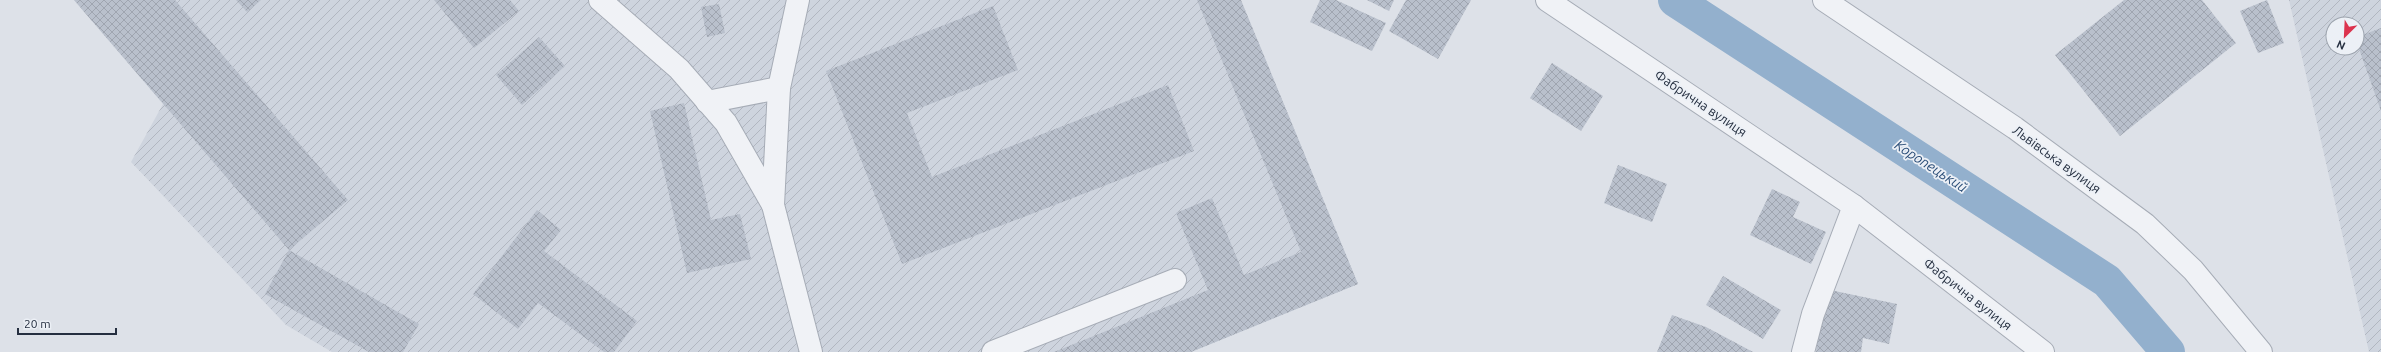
<svg xmlns="http://www.w3.org/2000/svg" width="2381" height="352" viewBox="0 0 2381 352" font-family="Ubuntu,sans-serif">
<style>
.industrial{fill:url(#industrial-furrows);fill-rule:evenodd}
.lines{fill:none;stroke-linecap:round;stroke-linejoin:round}
.canal{stroke:#93b0cd;stroke-width:34}
.building{fill:url(#building-cross-hatch)}
.minor-casing{stroke:#a6acb6;stroke-width:24}
.minor{stroke:#f0f2f6;stroke-width:22}
.labels{text-anchor:middle;stroke-width:3.5;stroke-linejoin:round;paint-order:stroke}
.street-label{font-size:13px;fill:#252f40;stroke:#ecf0f6}
.water-label{font-size:14px;font-style:italic;fill:#2b4e78;stroke:#ecf0f6}
</style>
<defs>
<pattern id="industrial-furrows" width="10" height="10" patternUnits="userSpaceOnUse"><rect width="10" height="10" fill="#ced4de"/><path d="M-1 1l2-2M0 10L10 0M9 11l2-2" fill="none" stroke="#b1b6c0"/></pattern>
<pattern id="building-cross-hatch" width="8" height="8" patternUnits="userSpaceOnUse"><rect width="8" height="8" fill="#b9c0cc"/><path d="M0 0l8 8M0 8l8-8" fill="none" stroke="#9fa5b0"/></pattern>
</defs>
<rect width="100%" height="100%" fill="#dde1e8"/>
<!-- industrial -->
<g class="industrial">
<polygon points="74,0 1236,0 1258,41 1358,284 1191,352 332,352 286,325 131,162 163,104"/>
<path d="M 2289,0 L 2381,0 L 2381,352 L 2369,352 ZM 2333,24 L 2357,24 L 2357,48 L 2333,48 Z"/>
</g>
<g class="lines">
<!-- canal -->
<polyline class="canal" points="1675,0 2107,281 2168,352"/>
</g>
<!-- building -->
<g class="building">
<polygon points="74,0 175,0 348,200 289,250"/>
<polygon points="236,0 261,0 247,12"/>
<polygon points="434,0 510,0 519,11 474,48"/>
<polygon points="1197,0 1241,0 1358,284 1191,352 1054,352 1208,290 1176,213 1212,198 1244,275 1301,252"/>
<polygon points="1320,0 1336,0 1386,23 1372,51 1310,22"/>
<polygon points="1367,0 1394,0 1389,11"/>
<polygon points="1406,0 1471,0 1438,59 1389,31"/>
<polygon points="2124,0 2202,0 2236,43 2120,136 2055,55"/>
<polygon points="2267,0 2284,43 2258,53 2240,11"/>
<polygon points="719,4 725,33 707,37 701,7"/>
<polygon points="993,6 1018,70 907,113 932,177 1168,85 1194,151 902,264 826,71"/>
<polygon points="2381,28 2381,111 2357,43 2357,37"/>
<polygon points="539,37 565,66 522,105 496,75"/>
<polygon points="1552,63 1603,96 1581,131 1530,98"/>
<polygon points="684,103 711,220 740,214 751,259 687,273 650,111"/>
<polygon points="1618,165 1667,184 1652,222 1604,203"/>
<polygon points="1772,189 1800,202 1793,217 1826,232 1811,264 1750,235"/>
<polygon points="537,210 561,230 544,251 637,321 614,352 604,352 538,303 518,329 473,294"/>
<polygon points="289,250 419,324 403,352 369,352 265,294"/>
<polygon points="1723,276 1781,310 1763,339 1706,305"/>
<polygon points="1830,290 1897,304 1889,344 1863,338 1861,352 1816,352 1818,333"/>
<polygon points="1672,315 1706,327 1753,352 1657,352"/>
</g>
<g class="lines">
<defs>
<g id="minor">
<polyline points="600,0 679,69 726,123 773,205"/>
<polyline points="798,0 779,88 773,205 811,352"/>
<polyline points="1547,0 1854,206 2043,352"/>
<polyline points="1824,0 2015,128 2145,224 2193,270 2261,352"/>
<polyline points="707,102 779,88"/>
<polyline points="993,352 1175,280"/>
<polyline points="1803,352 1813,314 1854,206"/>
</g>
</defs>
<!-- minor casing -->
<use href="#minor" class="minor-casing"/>
<!-- minor -->
<use href="#minor" class="minor"/>
</g>
<g class="labels">
<!-- street labels -->
<g class="street-label">
<text transform="translate(1701 103) rotate(34)" y="5">Фабрична вулиця</text>
<text transform="translate(2057 159) rotate(36)" y="5">Львівська вулиця</text>
<text transform="translate(1968 294) rotate(38)" y="5">Фабрична вулиця</text>
</g>
<!-- water labels -->
<g class="water-label">
<text transform="translate(1931 166) rotate(33)" y="5">Коропецький</text>
</g>
</g>
<!-- north arrow -->
<g transform="translate(2345 36) rotate(204)"><circle r="19" fill="#ecf0f6" stroke="#9ca3ad"/>
<path d="M0-3L7 15L0 10L-7 15Z" fill="#dc334e"/>
<text y="-6" font-size="11" font-weight="bold" text-anchor="middle" fill="#252f40">N</text>
</g>
<!-- scale -->
<path d="M18 328v6h98v-6" fill="none" stroke="#252f40" stroke-width="2"/>
<text x="24" y="328" font-size="12" fill="#252f40" stroke="#ecf0f6" stroke-width="3" paint-order="stroke">20 m</text>
</svg>
